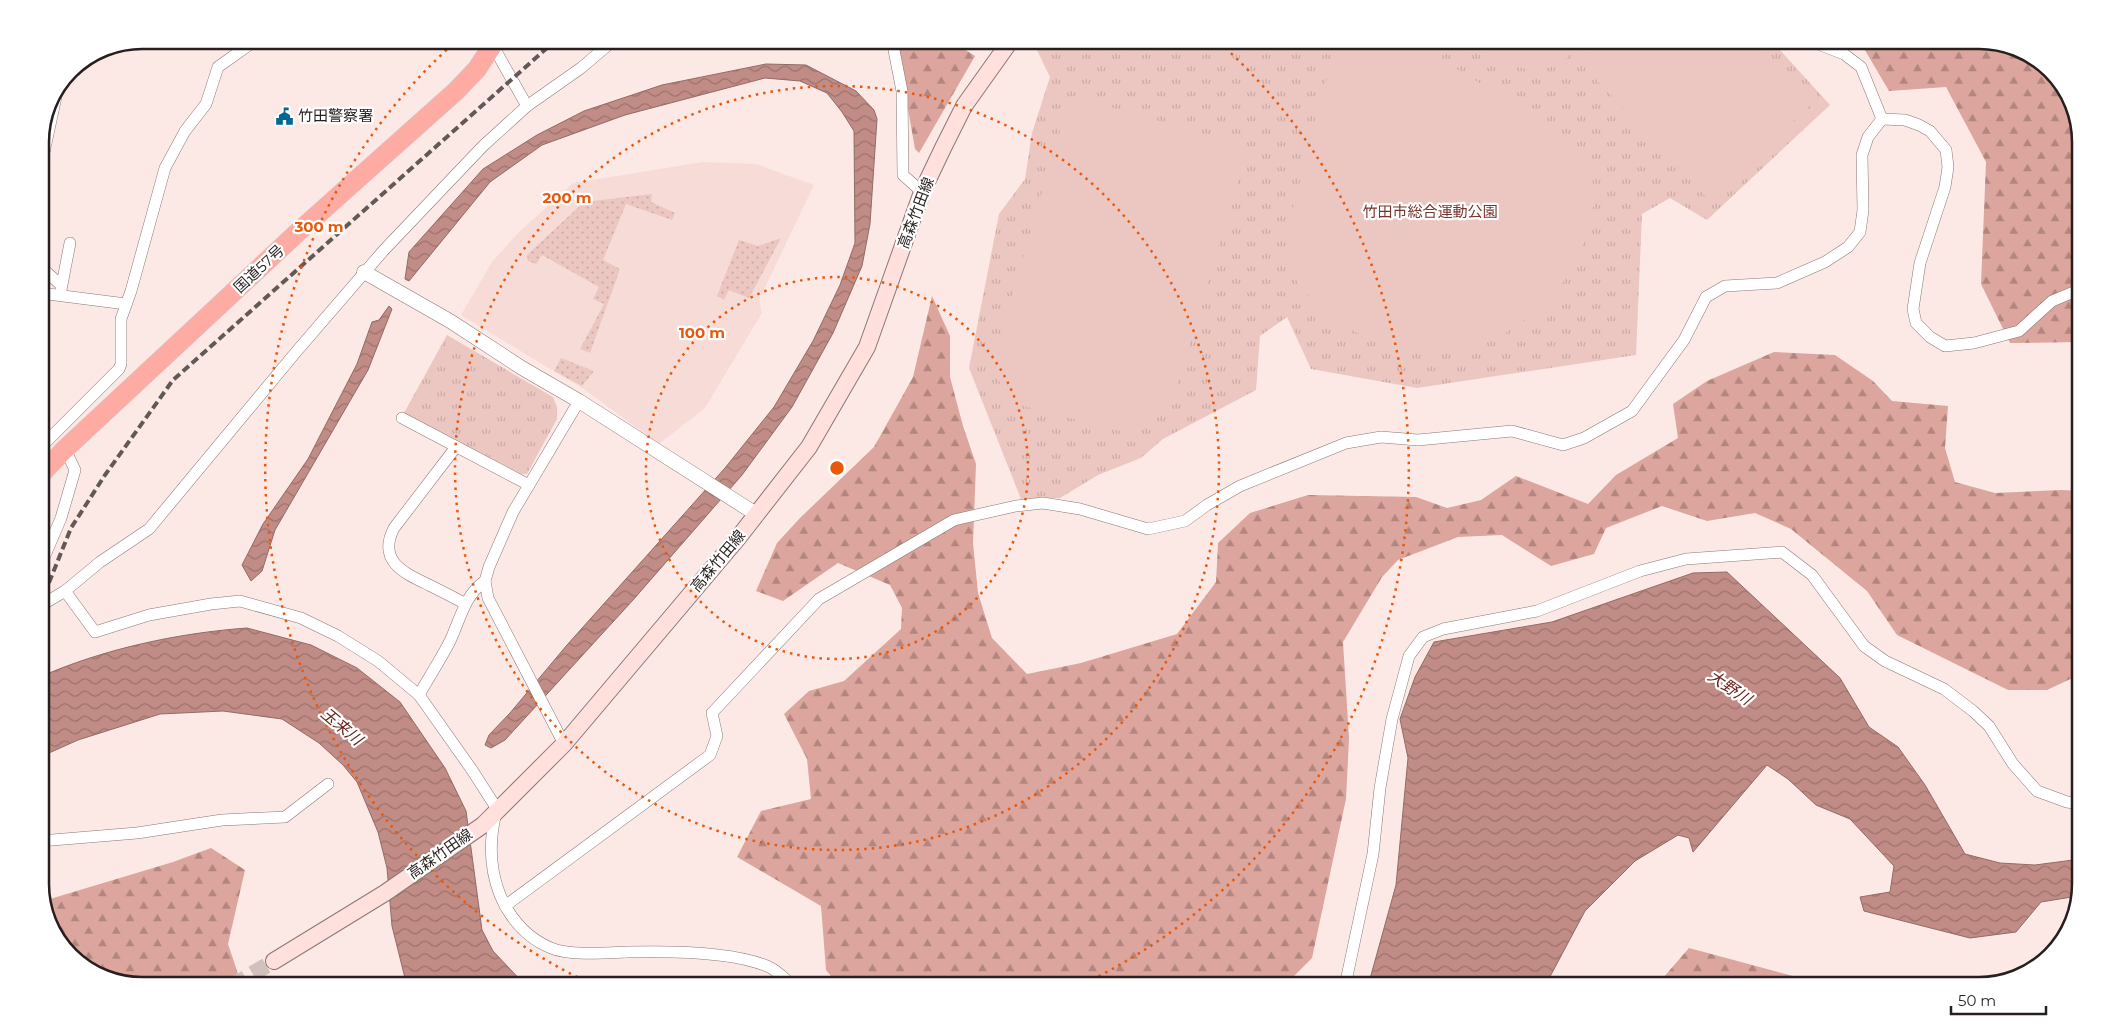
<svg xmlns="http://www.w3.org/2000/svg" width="2121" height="1026" viewBox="0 0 2121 1026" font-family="Montserrat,'Noto Sans JP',sans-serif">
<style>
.built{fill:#f7dbd6}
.grass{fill:url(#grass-dots)}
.forest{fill:url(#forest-firs)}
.park{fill:url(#park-tufts)}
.pitch{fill:#ecc7c1}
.water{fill:url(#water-waves);stroke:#926b66}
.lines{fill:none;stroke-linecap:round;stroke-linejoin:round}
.secondary-tunnel{stroke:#d1c1be;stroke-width:16;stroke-dasharray:16 8;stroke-linecap:butt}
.minor-casing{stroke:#8a7876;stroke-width:12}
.tertiary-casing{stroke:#8a7876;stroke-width:15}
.secondary-casing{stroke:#8a7876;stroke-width:18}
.trunk-casing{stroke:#cfcece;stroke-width:20}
.minor{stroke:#fff;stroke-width:11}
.tertiary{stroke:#fff;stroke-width:14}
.secondary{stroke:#ffe0dc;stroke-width:16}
.trunk{stroke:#feaca3;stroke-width:19}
.rail{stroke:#625856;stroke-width:4;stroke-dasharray:8 4;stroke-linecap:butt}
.ring{fill:none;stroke:#e8590c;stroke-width:2.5;stroke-dasharray:2.5 5}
.labels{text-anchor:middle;stroke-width:4.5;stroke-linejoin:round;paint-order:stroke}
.poi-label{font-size:15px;fill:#261f1e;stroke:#fff;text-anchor:start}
.park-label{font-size:15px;fill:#77342d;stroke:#fff}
.street-label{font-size:15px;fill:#261f1e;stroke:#fff}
.water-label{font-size:16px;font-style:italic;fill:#66251f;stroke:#fff}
.rim{fill:none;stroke:#261f1e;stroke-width:2.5}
.centre{fill:#e8590c;stroke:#fff;stroke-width:2.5}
.ring-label{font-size:15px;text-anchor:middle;font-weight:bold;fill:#e8590c;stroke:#fff;stroke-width:4.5;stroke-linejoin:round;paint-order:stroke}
</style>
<defs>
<pattern id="grass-dots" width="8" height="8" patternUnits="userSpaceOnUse" patternTransform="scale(1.25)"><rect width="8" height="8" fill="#ecc7c1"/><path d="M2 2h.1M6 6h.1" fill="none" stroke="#caaaa5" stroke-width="1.8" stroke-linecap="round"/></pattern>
<pattern id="forest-firs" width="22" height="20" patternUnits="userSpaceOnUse" patternTransform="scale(1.25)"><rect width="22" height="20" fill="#dca59d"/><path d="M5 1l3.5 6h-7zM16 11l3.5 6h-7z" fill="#b2867f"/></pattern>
<pattern id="park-tufts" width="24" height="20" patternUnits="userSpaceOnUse" patternTransform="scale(1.25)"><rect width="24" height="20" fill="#ecc7c1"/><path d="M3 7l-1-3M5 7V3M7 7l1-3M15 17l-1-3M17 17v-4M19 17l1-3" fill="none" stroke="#caaaa5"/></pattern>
<pattern id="water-waves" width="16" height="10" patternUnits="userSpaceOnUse" patternTransform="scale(1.25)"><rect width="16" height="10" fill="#c18c85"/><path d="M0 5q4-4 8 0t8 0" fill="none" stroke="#9d726c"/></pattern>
</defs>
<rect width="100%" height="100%" fill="#fce9e6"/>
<!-- built -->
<polygon class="built" points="703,162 756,164 814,185 759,300 762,313 705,408 659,444 585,390 461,315 492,262 518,233 573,183"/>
<!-- grass -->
<g class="grass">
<polygon points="652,194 651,202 675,213 672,220 626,204 603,260 620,269 590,353 580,349 604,304 593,299 599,287 542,255 536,264 528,261 527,255 584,202"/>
<polygon points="781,238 749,298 729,290 724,300 717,296 739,240 758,246"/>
<polygon points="561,358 594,371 582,386 554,371"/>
</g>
<!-- forest -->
<g class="forest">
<polygon points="896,40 965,40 961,47 975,56 919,153 915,149"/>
<polygon points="1770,40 1795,40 1802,48 1771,41"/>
<polygon points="1859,40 1979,40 2024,50 2064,85 2081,135 2081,342 2010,343 1981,284 1986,162 1946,87 1889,91"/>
<polygon points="932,296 950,336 950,377 963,426 976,464 973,543 978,593 992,638 1027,674 1081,663 1177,634 1216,582 1218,543 1250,513 1308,495 1416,497 1447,508 1481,500 1516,476 1588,504 1616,475 1678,438 1673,404 1707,381 1774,352 1835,355 1873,381 1892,401 1948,406 1945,448 1955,482 1995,493 2062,490 2081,491 2081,674 2047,690 2008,690 1897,635 1867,591 1791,529 1755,513 1707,521 1662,506 1606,528 1594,554 1551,566 1502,535 1458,537 1398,560 1382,577 1343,642 1349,738 1346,799 1312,958 1284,986 839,986 826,970 821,906 737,857 761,811 811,799 807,759 784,714 809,691 844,681 901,629 902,608 890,585 838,563 783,601 756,591 777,543 800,518 874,447 913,377"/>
<polygon points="211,848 245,870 228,944 242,986 142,986 97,976 57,941 44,902 50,899 173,862"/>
<polygon points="1689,948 1815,982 1853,986 1656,986"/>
</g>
<!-- park -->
<g class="park">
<polygon points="1032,40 1771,40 1830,105 1707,220 1670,198 1642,214 1636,355 1417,388 1311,369 1287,317 1260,336 1256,390 1163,439 1141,458 1098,475 1060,498 1021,499 969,368 999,214 1025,179 1032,133 1050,77"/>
<polygon points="447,335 553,397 557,407 557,419 527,474 521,474 404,413"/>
</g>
<!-- pitch -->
<g class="pitch">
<polygon points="1397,40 1439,58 1566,136 1588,159 1596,198 1579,255 1551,302 1501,336 1458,350 1416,352 1372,340 1335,322 1299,286 1286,259 1287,231 1326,80 1346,57 1374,42"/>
<polygon points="1484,40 1586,40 1560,64 1536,72 1507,63"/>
<polygon points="1600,40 1754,40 1813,103 1708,199 1578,60"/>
<polygon points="1088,101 1248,147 1173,400 1120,431 1012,403 991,367 1065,113"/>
</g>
<!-- water -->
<g class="water">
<polygon points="766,64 806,65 856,91 874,110 877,119 870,224 862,266 833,333 792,407 742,475 633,600 505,740 491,748 485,745 489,735 510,713 567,645 725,468 774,407 813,341 840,285 855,243 854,131 842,112 827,93 800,81 765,78 625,115 542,145 490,182 409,281 405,279 409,252 483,169 537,135 584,111 662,85"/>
<polygon points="389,306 392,309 368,370 275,530 262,571 251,581 242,565 263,524 308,459 357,364 372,322 379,320"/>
<polygon points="1727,572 1840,678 1869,727 1898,747 1925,785 1965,854 2000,863 2035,865 2081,859 2081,884 2078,896 2041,902 2016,932 1970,938 1864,911 1860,897 1890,892 1894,866 1850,819 1816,805 1788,779 1767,765 1693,852 1689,838 1678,835 1635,861 1585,911 1545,986 1368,986 1396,885 1408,758 1400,719 1415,677 1434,642 1552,622 1693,573"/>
<path d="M 247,628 L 311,645 L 357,668 L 400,702 L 445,768 L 466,811 L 482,930 L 493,951 L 526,986 L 407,986 L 392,926 L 387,868 L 378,832 L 357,782 L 343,765 L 319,743 L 282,719 L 223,711 L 160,714 L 78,740 L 40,757 L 40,677 C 103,649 178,633 247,628 Z"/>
</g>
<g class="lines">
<!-- secondary-tunnel -->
<polyline class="secondary-tunnel" points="232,986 274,961"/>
<defs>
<g id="minor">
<polyline points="892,40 902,91 903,175 922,192"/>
<polyline points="1808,40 1844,54 1861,67 1882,119"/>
<polyline points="493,46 527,106"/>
<polyline points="1882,119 1905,120 1919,125 1930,131 1946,150 1948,167 1945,187 1920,263 1913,309 1916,323 1930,337 1945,346 1974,343 2019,331 2052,301 2081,289"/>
<polyline points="40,171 56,97"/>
<polyline points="43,269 61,285"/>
<polyline points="40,293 126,304"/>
<polyline points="60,295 70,243"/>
<polyline points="402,418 529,485"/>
<path d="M 456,447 L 394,528 C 377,561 404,573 429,585 C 441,591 453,597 464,603"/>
<polyline points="40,448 119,369 121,364 121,319 131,291 165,168 185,131 206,104 218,67 256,40"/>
<polyline points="40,567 61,518 75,470 65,449"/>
<path d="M 65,591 L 95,632 L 149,615 L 211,604 L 240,601 L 301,618 L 338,636 L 378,661 L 419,695 L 472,770 L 497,809 C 489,838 489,867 500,895 C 510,918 527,938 551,948 C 569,956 607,953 627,952 C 666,951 734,951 769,967 C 778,971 786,980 793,986"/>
<polyline points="40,606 65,591 100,562 149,529 296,352 384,250 483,146 527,106 581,68 614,40"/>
<path d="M 419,695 C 429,677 441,659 450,641 C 461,618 464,596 485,581"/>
<polyline points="564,744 488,598 485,581 489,567 513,512 579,401"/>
<polyline points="40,841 137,833 222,820 285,817 328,784"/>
<polyline points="505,906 710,755 717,736 712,713 819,599 954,520 1016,506 1043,503 1080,509 1148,529 1185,521 1207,505 1240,486 1346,443 1381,437 1418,440 1512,431 1563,445 1584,438 1632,411 1684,340 1706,297 1725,286 1777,283 1825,262 1848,247 1860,232 1863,210 1862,155 1868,137 1882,119"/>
<polyline points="1345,986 1373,854 1380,788 1392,719 1409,656 1423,637 1443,629 1537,611 1640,571 1686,559 1782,552 1812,575 1864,646 1885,661 1944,689 1973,711 1989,726 2013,764 2037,791 2067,802 2081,804"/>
</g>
<polyline id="tertiary" points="364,272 450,321 522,368 579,401 756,514"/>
<polyline id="secondary" points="274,961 385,893 483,825 564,744 738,538 809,447 867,347 922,192 943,148 964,106 1011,40"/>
<polyline id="trunk" points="40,475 65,449 298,232 456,91 477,69 496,40"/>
</defs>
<!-- minor casing -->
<use href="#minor" class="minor-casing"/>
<!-- tertiary casing -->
<use href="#tertiary" class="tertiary-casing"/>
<!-- secondary casing -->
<use href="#secondary" class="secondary-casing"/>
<!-- trunk casing -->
<use href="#trunk" class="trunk-casing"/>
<!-- minor -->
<use href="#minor" class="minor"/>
<!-- tertiary -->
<use href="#tertiary" class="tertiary"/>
<!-- secondary -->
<use href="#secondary" class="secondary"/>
<!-- trunk -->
<use href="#trunk" class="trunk"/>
<!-- rail -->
<polyline class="rail" points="40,605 71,528 105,475 173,380 556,40"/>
</g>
<!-- distance rings -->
<g class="ring">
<circle cx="837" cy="468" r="191"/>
<circle cx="837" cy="468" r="382"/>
<path d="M591 984A572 572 0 0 1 454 43M1220 43A572 572 0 0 1 1083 984"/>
</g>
<!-- icons -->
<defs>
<symbol id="civic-bare" viewBox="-9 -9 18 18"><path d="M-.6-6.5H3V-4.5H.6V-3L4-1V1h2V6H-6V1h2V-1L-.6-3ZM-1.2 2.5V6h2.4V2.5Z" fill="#016796" stroke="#fff" stroke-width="2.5" paint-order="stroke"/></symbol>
</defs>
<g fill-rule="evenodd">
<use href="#civic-bare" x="272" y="104" width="25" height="25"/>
</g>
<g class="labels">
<!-- poi labels -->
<g class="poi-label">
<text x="298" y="121">竹田警察署</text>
</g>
<!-- park labels -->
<g class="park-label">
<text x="1430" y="217">竹田市総合運動公園</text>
</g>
<!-- street labels -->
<g class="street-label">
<text transform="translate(916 213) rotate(-69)" y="5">高森竹田線</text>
<text transform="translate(259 269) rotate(-43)" y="5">国道57号</text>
<text transform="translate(718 561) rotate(-50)" y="5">高森竹田線</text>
<text transform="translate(440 854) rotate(-35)" y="5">高森竹田線</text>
</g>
<!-- water labels -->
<g class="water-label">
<text transform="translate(1730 687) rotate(34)" y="6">大野川</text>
<text transform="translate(342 726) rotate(40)" y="6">玉来川</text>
</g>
</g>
<!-- crop -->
<path d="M0 0H2121V1026H0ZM142 49H1979A93 93 0 0 1 2072 142V884A93 93 0 0 1 1979 977H142A93 93 0 0 1 49 884V142A93 93 0 0 1 142 49Z" fill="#fff" fill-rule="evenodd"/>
<path class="rim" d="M142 49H1979A93 93 0 0 1 2072 142V884A93 93 0 0 1 1979 977H142A93 93 0 0 1 49 884V142A93 93 0 0 1 142 49Z"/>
<circle cx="837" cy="468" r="8" class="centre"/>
<g class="ring-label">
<text x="567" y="203">200 m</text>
<text x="319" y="232">300 m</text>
<text x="702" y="338">100 m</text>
</g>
<!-- scale -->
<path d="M1951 1006v8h95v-8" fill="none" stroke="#261f1e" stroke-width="2.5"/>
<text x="1958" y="1006" font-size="15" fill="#261f1e" stroke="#ffffff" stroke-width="4" paint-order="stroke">50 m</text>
</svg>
